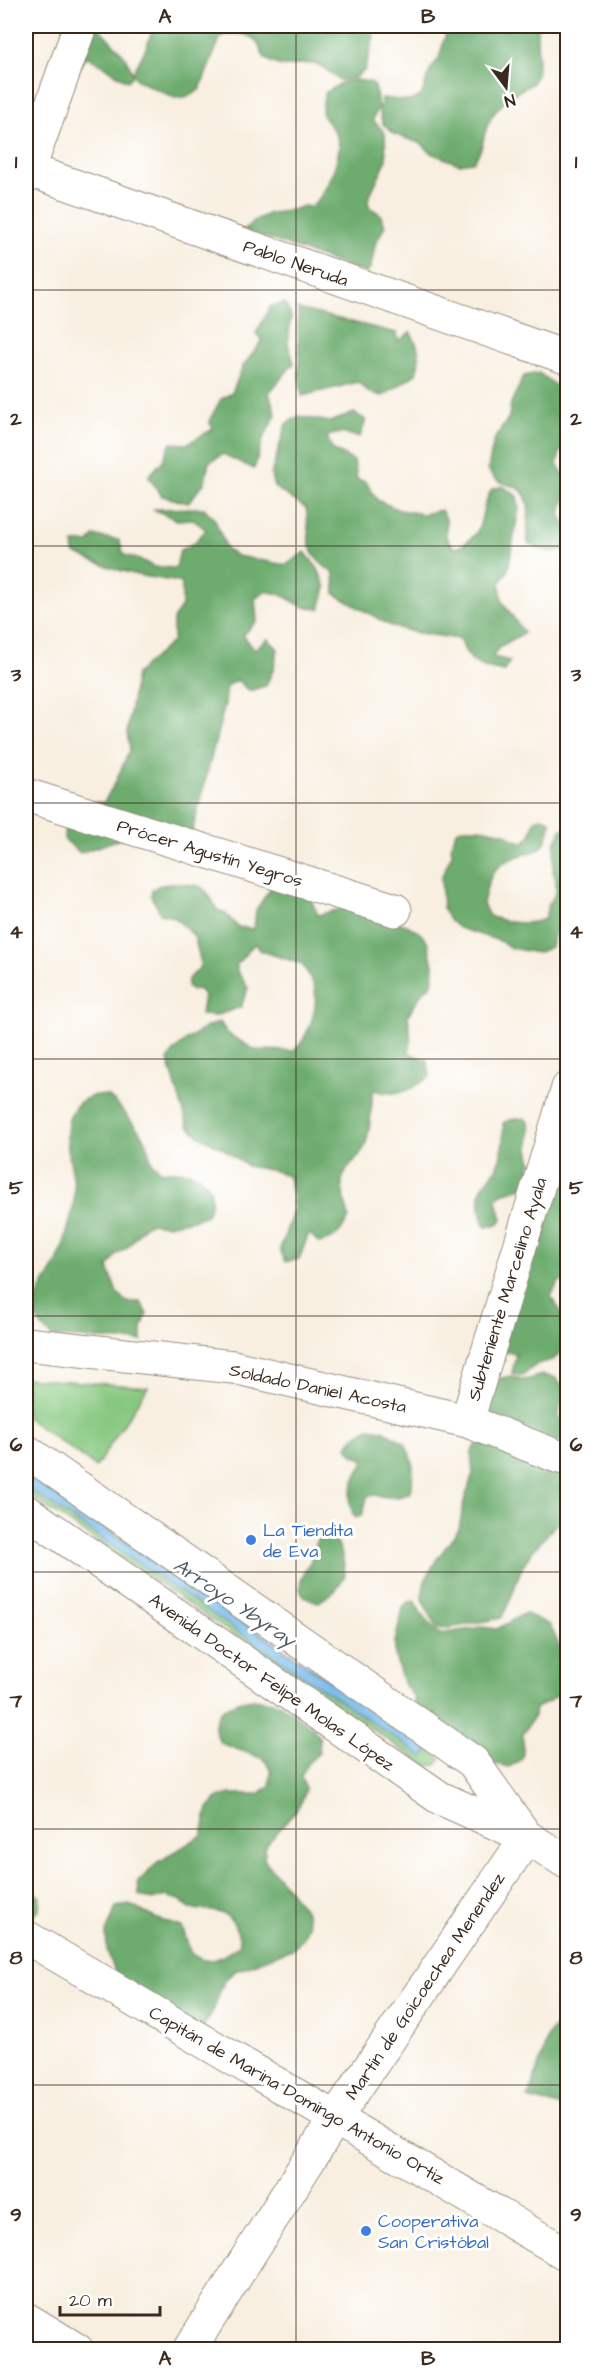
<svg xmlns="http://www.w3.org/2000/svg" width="593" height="2375" viewBox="0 0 593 2375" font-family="'Architects Daughter',sans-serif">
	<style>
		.green { fill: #87c880; stroke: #61794f; stroke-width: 1.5 }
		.forest { fill: #6dac6e; stroke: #546b46; stroke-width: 1.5 }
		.water { fill: #74baeb; stroke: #587284; stroke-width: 1.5 }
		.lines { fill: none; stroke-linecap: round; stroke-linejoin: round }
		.street-casing { stroke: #9a8c7f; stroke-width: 35 }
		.secondary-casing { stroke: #9a8c7f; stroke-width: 35 }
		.street { stroke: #fff; stroke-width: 33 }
		.secondary { stroke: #fff; stroke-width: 33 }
		.grid { fill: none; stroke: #3b2a1e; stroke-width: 1.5; stroke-opacity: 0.55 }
		.shop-dot { fill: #3f7fe0; stroke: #fff; stroke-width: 2 }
		.labels { text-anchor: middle; stroke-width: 6; stroke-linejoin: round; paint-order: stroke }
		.street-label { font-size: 18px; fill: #3b2a1e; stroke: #fff }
		.shop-label { font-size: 18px; fill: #366cbe; stroke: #fff; text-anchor: start }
		.water-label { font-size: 20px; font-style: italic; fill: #4f5c66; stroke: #fff }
		.neatline { fill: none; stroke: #3b2a1e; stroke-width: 2 }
		.grid-label { font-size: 20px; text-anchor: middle; font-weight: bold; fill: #3b2a1e }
	</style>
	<rect width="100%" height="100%" fill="#fff"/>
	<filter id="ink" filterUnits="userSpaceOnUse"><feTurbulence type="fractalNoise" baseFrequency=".0167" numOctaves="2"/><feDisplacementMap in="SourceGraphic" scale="12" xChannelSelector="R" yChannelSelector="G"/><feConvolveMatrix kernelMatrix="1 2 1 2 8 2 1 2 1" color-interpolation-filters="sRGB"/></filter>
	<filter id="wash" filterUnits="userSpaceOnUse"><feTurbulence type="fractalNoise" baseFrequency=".008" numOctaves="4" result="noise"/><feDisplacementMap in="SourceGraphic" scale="24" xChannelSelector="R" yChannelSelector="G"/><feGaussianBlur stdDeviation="1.35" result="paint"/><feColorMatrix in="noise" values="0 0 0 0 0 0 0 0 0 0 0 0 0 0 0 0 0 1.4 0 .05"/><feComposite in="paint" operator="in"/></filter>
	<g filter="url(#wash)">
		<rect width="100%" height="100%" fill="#f8efe0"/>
		<!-- green -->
		<path class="green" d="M26,1378L148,1387L96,1467L26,1417Z
			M26,1469L441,1759L436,1765L426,1766L26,1493Z"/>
		<!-- forest -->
		<path class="forest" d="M74,26H97L124,55L133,73L146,48L154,26H370L374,36L365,70L354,78L340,80C331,75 324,65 313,64C294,61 290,73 268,60C261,57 262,50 259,45C252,33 233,31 221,36L200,89C193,96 185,98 175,98L137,80L133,74L128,81C119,77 113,71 105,67C99,63 93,61 87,56L79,69Z
			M448,26H539L537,30L538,71L532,84C516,91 496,106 489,122C481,138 486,145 473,162L459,164L431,153L422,144L394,134L383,124L379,111L382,98L409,101L421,96L430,70L439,58Z
			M356,80L370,82L375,86L378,107L373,120L385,133L386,161L368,199L369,207L380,214L385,226L375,245L371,267L366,273L244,230L253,221L268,214L291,210L304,206L311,207C324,198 343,155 338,140C331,116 316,127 325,93L343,82Z
			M285,303L291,316L288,344L294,363L269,393L276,415L263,439L254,469L223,454L209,462L205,482L188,503L162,496L148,476L162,462L171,443L187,444L213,429L209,421L221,399L232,393L243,366L262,341L256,333L271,306Z
			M298,309L396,333L399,341L410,332C420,348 421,356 416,374L383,396L370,393L358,382L302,396L299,375Z
			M539,373L567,394V446L560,451L557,465C574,484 568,492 560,514L567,527V548C552,555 543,552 528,543C524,526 531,520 528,505C524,483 511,488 497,480C493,478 490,472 488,469L494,440L509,417L511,403L524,376Z
			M354,413L366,420L360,437L340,433L327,436L332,449L354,461L357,479L366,482L377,500L399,510L423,514L441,510L446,519V537L455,549C492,530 474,519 492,489L503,486L517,496L519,508L508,570L500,583L502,601L524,633L499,647L493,657L510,661L504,671C475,666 471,665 459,639L413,632L391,626L335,594L334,573C302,554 311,541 306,508L274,487L271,475L286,424L299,416L330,422Z
			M204,508L215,520L227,550L237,556L286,565L305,552L318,569L326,588L320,609L303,607L282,595L266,591L255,599L257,621L243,635L254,649L268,639L278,649L274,668L266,686L249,691L237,680L227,686L225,704L191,836L123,838L80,853L64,839L65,822L70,803L104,802L116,781L130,749L127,733L136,674L173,641V619L182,606V583C166,579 150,578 134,574C113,569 94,562 74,553L73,543H89L94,536L119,540L124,555L141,560L154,567L176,568L180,550L194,543L206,530L193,519L177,520L153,509Z
			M543,817L551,822C549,828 548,839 544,844C541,849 534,852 529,853C496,862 489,871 483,904L489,916C507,923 526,926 545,919L548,905L556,893V879L553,871L555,843L561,830L567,827V893L551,947L537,953L511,948L500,941L459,928L449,920L443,908L441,878L452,854L451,845L456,832L462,828H480L505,833L515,840L524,842L530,836L535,820Z
			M173,883C200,886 205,882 217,910L224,912L238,927L254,929L256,910L272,886L307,891L318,915L344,908L407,925L419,932L428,942L434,970L432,984L422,993L408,1015L411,1040L409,1053L427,1060L430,1076C410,1092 398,1097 373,1090C371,1107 371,1130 365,1146C360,1159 344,1167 342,1181C341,1193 347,1206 349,1218C340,1234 337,1239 319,1243L309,1233L299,1259L285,1262L280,1249L294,1208L289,1177L275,1171L247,1166L224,1149L199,1136L188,1126L168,1060C176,1045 204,1026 220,1022L227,1033L255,1050L294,1051C308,1038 318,1009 315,990C314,981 306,972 302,964L261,951L255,943L237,964V971L248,988L241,1007L215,1016L201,1015L204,995L199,989L192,991L187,986L188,979L198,970L201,963L194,936L174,917L161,914L151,896L152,890L158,886Z
			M95,1095L108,1096L118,1105L144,1137L152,1162L161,1172C193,1167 222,1178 207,1215L194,1220L167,1225L151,1223L145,1225L128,1247L116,1255L108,1267L117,1293L127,1302H141L147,1314L142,1328V1341L52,1337C44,1329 35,1321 36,1310C36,1289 50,1278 58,1260C64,1244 70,1224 73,1206C79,1179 63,1152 68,1124C71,1107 80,1100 95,1095Z
			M524,1118L529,1122L530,1129L529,1149L532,1163L522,1188L502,1194L496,1199L502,1219L498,1225L485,1227C480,1217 477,1196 483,1186C488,1179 494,1174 497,1166C503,1153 504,1137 503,1123L510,1120Z
			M567,1162V1277L559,1282L551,1296C554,1303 560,1308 563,1316C569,1330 566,1350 554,1359C548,1363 541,1361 536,1365C526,1371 526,1379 512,1373L516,1355L512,1352L500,1353L555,1173L563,1163Z
			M542,1375L556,1378L564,1389C563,1399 558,1409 559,1418L567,1424V1445L483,1411L487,1381L511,1376L525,1380Z
			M369,1428L383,1430L405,1443L413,1463L412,1487L409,1493C393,1502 383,1494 368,1495L362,1515L356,1518C343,1503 354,1476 364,1463L363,1459L353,1455L347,1447L353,1438Z
			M485,1440L513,1457L567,1465V1523L556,1524C544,1539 529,1552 521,1570C513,1589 513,1599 501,1618L444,1629L437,1627L423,1602L422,1595L425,1581L435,1562L459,1529L464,1501L473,1474L471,1454L474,1447Z
			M326,1534C341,1537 344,1562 345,1575L335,1591L319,1602C294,1596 297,1584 308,1566C316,1555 310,1539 326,1534Z
			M415,1601L421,1613L440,1634L482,1627L497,1629L525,1613L550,1625C566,1661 583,1690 535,1708L534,1716L523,1734V1754L521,1760L509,1767L483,1762L418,1713L412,1694L403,1683L395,1656V1642L403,1607L408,1602Z
			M253,1699L279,1703L313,1728L320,1739L319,1753L308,1763L301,1776L306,1789L302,1801L294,1813L266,1845L264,1859L307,1913L308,1927L302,1940L292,1949L235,1971L224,1981L214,2009L199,2034L117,1978L107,1950L106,1933L116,1907L130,1905L155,1918L182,1927C185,1934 188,1948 193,1954C208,1969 228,1954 240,1944C236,1910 219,1911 190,1909L180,1900L166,1896L153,1900L139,1895L138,1882L157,1863L202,1835L208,1808L217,1798L230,1794H258L270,1786L271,1771L264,1759L220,1743C219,1739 215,1734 215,1729C213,1708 236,1701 253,1699Z
			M26,1884L40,1897L39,1911L26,1920Z
			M567,2015V2108L528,2098L549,2034Z"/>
		<!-- water -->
		<path class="water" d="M26,1475L429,1748L423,1757L26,1487Z"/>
	</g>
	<g filter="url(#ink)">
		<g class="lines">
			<defs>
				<path id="street" d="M26,169L568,358
					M26,177L80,26
					M26,795L395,910
					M26,1344L233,1367L467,1421L559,1457L568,1459
					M467,1421L568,1088
					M26,1937L568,2255
					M26,2319L77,2350
					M189,2350L336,2117L527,1837"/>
				<path id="secondary" d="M26,1451L473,1762L525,1835
					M26,1511L440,1798L527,1837L568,1863"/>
			</defs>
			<!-- street casing -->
			<use href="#street" class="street-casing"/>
			<!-- secondary casing -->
			<use href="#secondary" class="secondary-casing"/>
			<!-- street -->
			<use href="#street" class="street"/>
			<!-- secondary -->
			<use href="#secondary" class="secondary"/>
		</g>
	</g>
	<!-- grid -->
	<path class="grid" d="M296,26V2350M26,290H568M26,546H568M26,803H568M26,1059H568M26,1316H568M26,1572H568M26,1829H568M26,2085H568"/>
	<!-- markers -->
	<g class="shop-dot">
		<circle cx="251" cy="1540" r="6"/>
		<circle cx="366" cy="2231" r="6"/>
	</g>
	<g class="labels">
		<!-- street labels -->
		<g class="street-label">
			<text transform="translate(296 263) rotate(19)" y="6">Pablo Neruda</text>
			<text transform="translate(210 853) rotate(17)" y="6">Prócer Agustín Yegros</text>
			<text transform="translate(507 1289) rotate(-73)" y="6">Subteniente Marcelino Ayala</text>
			<text transform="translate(318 1388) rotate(12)" y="6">Soldado Daniel Acosta</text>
			<text transform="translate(272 1682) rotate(35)" y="6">Avenida Doctor Felipe Molas López</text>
			<text transform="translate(425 1986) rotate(-56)" y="6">Martin de Goicoechea Menendez</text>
			<text transform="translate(297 2095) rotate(30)" y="6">Capitán de Marina Domingo Antonio Ortiz</text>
		</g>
		<!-- shop labels -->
		<g class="shop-label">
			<text x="263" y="1536">La Tiendita<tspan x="263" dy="21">de Eva</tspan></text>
			<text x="378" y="2227">Cooperativa<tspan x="378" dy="21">San Cristóbal</tspan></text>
		</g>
		<!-- water labels -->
		<g class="water-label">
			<text transform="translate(235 1602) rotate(34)" y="7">Arroyo Ybyray</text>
		</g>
	</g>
	<!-- margin -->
	<rect width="593" height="2375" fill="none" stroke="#fff" stroke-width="66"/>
	<!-- north arrow -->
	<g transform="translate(506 87) rotate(164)" stroke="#ffffff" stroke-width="4.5" paint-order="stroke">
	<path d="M0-4.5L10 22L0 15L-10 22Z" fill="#3b2a1e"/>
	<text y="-9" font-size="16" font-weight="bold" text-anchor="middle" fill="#3b2a1e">N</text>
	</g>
	<!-- scale -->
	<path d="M60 2306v9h100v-9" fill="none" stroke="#3b2a1e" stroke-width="3"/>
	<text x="69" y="2306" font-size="18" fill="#3b2a1e" stroke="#ffffff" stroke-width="4.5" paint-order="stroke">20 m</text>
	<rect x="33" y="33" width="527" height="2309" class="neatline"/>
	<g class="grid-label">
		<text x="165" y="23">A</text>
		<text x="428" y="23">B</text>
		<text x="16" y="168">1</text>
		<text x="576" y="168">1</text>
		<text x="16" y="425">2</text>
		<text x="576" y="425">2</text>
		<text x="16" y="681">3</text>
		<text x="576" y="681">3</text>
		<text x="16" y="938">4</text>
		<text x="576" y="938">4</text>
		<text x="16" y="1194">5</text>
		<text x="576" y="1194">5</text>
		<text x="16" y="1451">6</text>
		<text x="576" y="1451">6</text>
		<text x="16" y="1707">7</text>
		<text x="576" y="1707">7</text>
		<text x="16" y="1964">8</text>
		<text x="576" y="1964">8</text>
		<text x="16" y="2221">9</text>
		<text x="576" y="2221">9</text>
		<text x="165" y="2365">A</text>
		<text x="428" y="2365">B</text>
	</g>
</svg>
